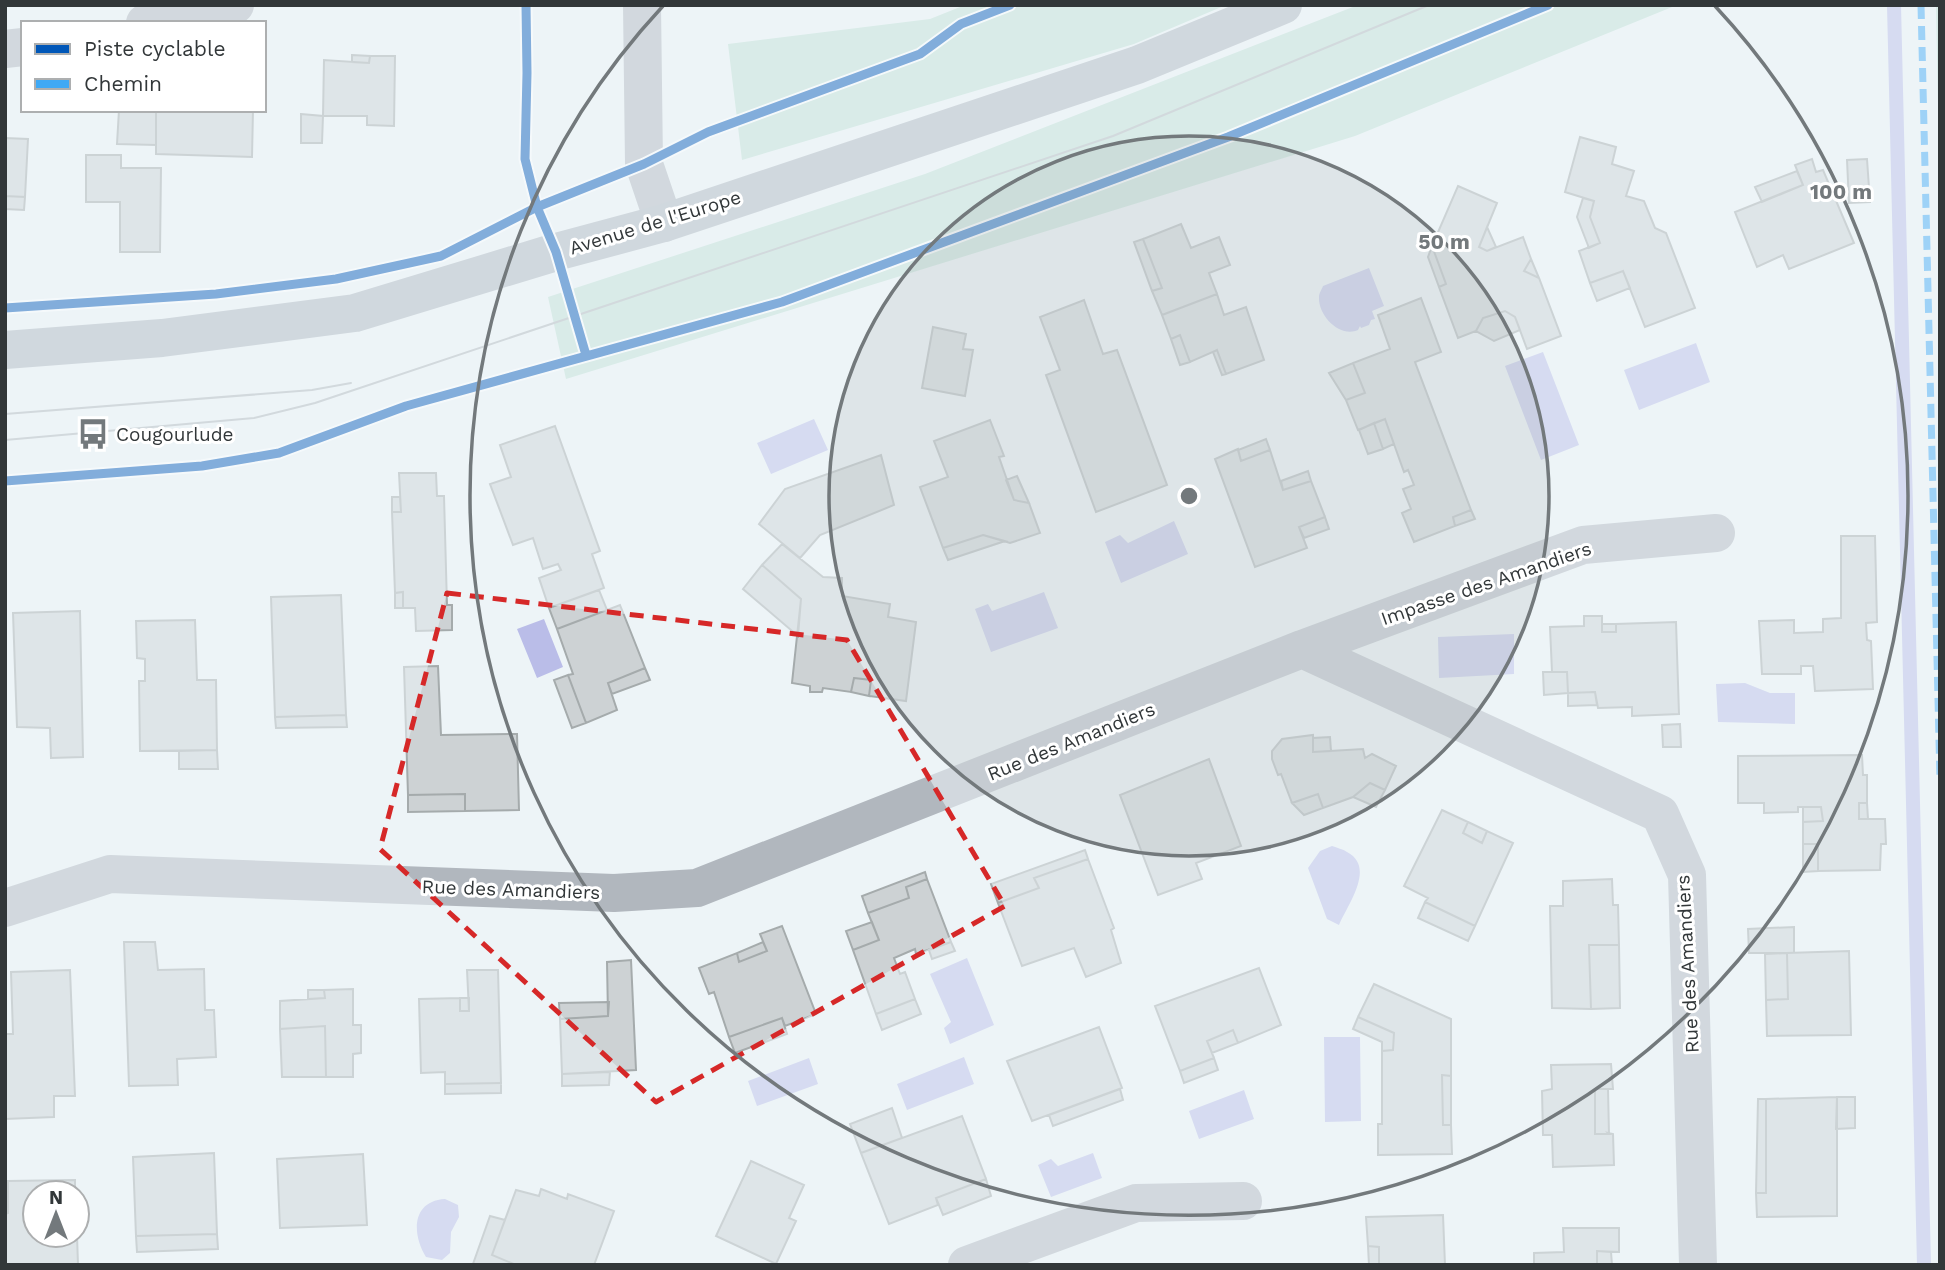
<svg xmlns="http://www.w3.org/2000/svg" width="1945" height="1270" viewBox="0 0 1945 1270" font-family="'Work Sans',sans-serif">
	<style>
		.green { fill: #c0e1d4 }
		.water { fill: #babde8 }
		.lines { fill: none; stroke-linecap: round; stroke-linejoin: round }
		.stream { stroke: #babde8; stroke-width: 14 }
		.building { fill: #cdd2d4; stroke: #a5abac; stroke-width: 2 }
		.minor { stroke: #b1b7be; stroke-width: 38 }
		.secondary { stroke: #aeb6be; stroke-width: 38 }
		.tram { stroke: #b2b8bc; stroke-width: 2 }
		.quiet { stroke: #3fa9f5; stroke-width: 7; stroke-dasharray: 14 7; stroke-linecap: butt }
		.cycleway-casing { stroke: #fff; stroke-width: 13 }
		.cycleway { stroke: #0057b8; stroke-width: 9 }
		.marked { fill: none; stroke: #d62828; stroke-width: 5; stroke-dasharray: 14 9; stroke-linejoin: round }
		.ring { fill: none; stroke: #73797c; stroke-width: 3.5 }
		.labels { text-anchor: middle; stroke-width: 6; stroke-linejoin: round; paint-order: stroke }
		.street-label { font-size: 19px; fill: #323739; stroke: #fff }
		.poi-label { font-size: 19px; fill: #323739; stroke: #fff; text-anchor: start }
		.centre { fill: #73797c; stroke: #fff; stroke-width: 3.5 }
		.ring-label { font-size: 21px; text-anchor: middle; font-weight: bold; fill: #73797c; stroke: #fff; stroke-width: 6; stroke-linejoin: round; paint-order: stroke }
	</style>
	<rect width="100%" height="100%" fill="#edf4f7"/>
	<!-- green -->
	<path class="green" d="M965,5H1226L1134,44L742,160L728,44L930,19Z
		M1358,5H1677L1355,136L566,379L548,297L925,174Z
		M1936,5H1940V206Z"/>
	<!-- water -->
	<path class="water" d="M1369,268L1384,306L1372,311L1375,319L1371,320L1369,325L1361,328L1360,326L1358,330C1340,338 1318,316 1319,297C1319,293 1322,289 1323,286Z
		M1696,343L1710,382L1639,410L1624,370Z
		M1543,352L1579,445L1541,460L1505,366Z
		M814,419L828,450L771,474L757,443Z
		M1174,521L1188,554L1121,583L1105,542L1120,535L1128,543Z
		M1044,592L1058,628L991,652L975,609L988,604L992,611Z
		M544,619L563,667L537,678L517,629Z
		M1514,634V674L1439,678L1438,637Z
		M1745,683L1770,693H1795V724L1718,722L1716,684Z
		M1332,846C1337,848 1343,849 1347,852C1376,867 1348,904 1339,925L1327,919L1308,868L1320,851Z
		M967,958L994,1025L950,1044L944,1028L951,1022L930,974Z
		M1324,1037H1360L1361,1121L1325,1122Z
		M964,1057L974,1084L907,1110L897,1084Z
		M809,1058L818,1084L757,1106L748,1081Z
		M1244,1090L1254,1119L1199,1139L1189,1111Z
		M1093,1153L1102,1178L1051,1197L1038,1165L1051,1159L1058,1166Z
		M445,1199L458,1205L459,1217L451,1232L450,1253L442,1260L426,1257C412,1235 411,1201 445,1199Z"/>
	<g class="lines">
		<!-- stream -->
		<path class="stream" d="M1894,5L1924,1265"/>
	</g>
	<!-- building -->
	<path class="building" d="M352,55L370,56L369,63L352,62Z
		M370,56H395L394,126L367,125V116H323L324,60L369,63Z
		M119,110H156V145L117,144Z
		M156,110H253L252,157L156,154Z
		M301,114L323,116L322,143H301Z
		M1580,137L1616,147L1612,164L1634,171L1626,196L1644,201L1655,228L1666,233L1695,308L1645,327L1623,271L1590,283L1579,251L1600,243L1590,217L1594,201L1565,192Z
		M5,138L28,139L25,197L5,196Z
		M86,155H121V168H161L160,252H120V202H86Z
		M1812,159L1816,172L1823,170L1854,243L1789,269L1783,255L1757,267L1735,212L1803,185L1795,165Z
		M1867,159L1870,202L1849,203L1847,160Z
		M1797,171L1803,185L1762,202L1755,187Z
		M1458,186L1497,203L1479,247L1487,251L1523,237L1531,259L1524,271L1539,278L1561,336L1527,349L1515,317L1505,311L1483,318L1476,331L1458,338L1439,287L1446,284L1432,246Z
		M5,196L25,197L24,210L5,209Z
		M1583,198L1594,201L1590,217L1600,243L1589,248L1577,217Z
		M1181,224L1191,248L1219,237L1230,265L1209,273L1217,294L1162,315L1152,291L1162,288L1143,239Z
		M1487,227L1496,247L1487,251L1479,247Z
		M1143,239L1162,288L1152,291L1134,242Z
		M1432,246L1446,284L1439,287L1428,257Z
		M1531,259L1539,278L1524,271Z
		M1623,271L1630,288L1597,301L1590,283Z
		M1217,294L1224,315L1246,307L1264,360L1226,374L1217,350L1190,362L1180,335L1171,339L1162,315Z
		M1421,298L1441,352L1415,362L1471,510L1453,517L1455,526L1414,542L1402,513L1411,509L1403,489L1414,485L1408,470L1404,472L1385,419L1358,430L1346,400L1365,393L1353,363L1390,349L1378,315Z
		M1084,300L1103,354L1117,350L1167,485L1096,512L1046,375L1060,370L1040,317Z
		M1505,311L1515,317L1520,330L1494,341L1476,331L1483,318Z
		M933,327L966,334L963,349L973,350L965,396L922,388Z
		M1180,335L1190,362L1180,365L1171,339Z
		M1217,350L1226,374L1222,375L1213,352Z
		M1353,363L1365,393L1346,400L1329,373Z
		M1385,419L1394,444L1383,449L1374,423Z
		M990,420L1004,456L999,457L1014,500L1029,503L1040,533L1010,543L983,535L943,548L920,487L948,477L934,441Z
		M1374,423L1383,449L1368,454L1359,430Z
		M555,426L600,551L592,554L604,588L549,608L539,578L561,570L558,564L543,569L533,538L513,545L490,484L511,477L500,445Z
		M1266,439L1270,450L1241,461L1238,450Z
		M1238,449L1241,461L1270,450L1283,490L1311,481L1325,517L1299,527L1307,548L1255,567L1215,459Z
		M881,455L894,505L820,535L800,558L759,524L785,489Z
		M1308,471L1311,481L1283,490L1281,481Z
		M399,473H436L437,496H444L447,605H452V630L416,631L415,608H403V592L395,593L392,512H401Z
		M1017,476L1029,503L1014,500L1006,480Z
		M392,497H400L401,512H392Z
		M1471,510L1475,519L1455,526L1453,517Z
		M1325,517L1329,529L1304,538L1299,527Z
		M983,535L1005,541L948,560L943,548Z
		M1841,536H1875L1877,622L1866,623L1867,640L1871,641L1873,689L1815,691L1813,666H1801V674H1762L1759,621L1794,620V633L1823,632V619L1841,618Z
		M782,544L823,577L842,578V596L890,604L888,617L916,622L906,701L869,696L871,680L854,678L851,692L823,688L822,692H810V686L792,683L801,599L762,565Z
		M762,565L801,599L798,636L743,589Z
		M599,590L607,610L557,629L549,608Z
		M403,592V608H395V593Z
		M341,595L346,715L275,717L271,597Z
		M620,605L645,668L608,683L617,710L586,723L568,675L573,674L557,629Z
		M80,611L83,757L51,758L50,728L17,727L13,613Z
		M1584,616H1602V632H1616V624L1676,622L1679,714L1632,716V707L1598,708L1595,692L1568,693L1567,672H1552L1550,627L1584,626Z
		M195,620L197,680H216L217,750L140,751L139,681H145V659L137,658L136,621Z
		M1602,624H1616V632H1602Z
		M438,666L441,735L517,734L519,810L465,811V794L408,795L404,667Z
		M645,668L650,680L612,694L608,683Z
		M1543,672H1567L1568,693L1544,695Z
		M568,675L586,723L572,728L554,680Z
		M854,678L871,680L869,696L851,692Z
		M1595,692L1597,705L1568,706V693Z
		M346,715L347,727L276,728L275,717Z
		M1680,724L1681,747H1663L1662,725Z
		M1313,735V752L1363,749L1365,758L1372,754L1396,766L1385,790L1370,783L1353,797L1323,808L1318,794L1292,803L1281,774L1278,775L1272,759V751L1282,739Z
		M1330,737L1331,751L1313,752V738Z
		M217,750L218,769H179V751Z
		M1862,755L1863,775H1867V803H1859V819H1885L1886,844H1881L1880,870L1818,871V844H1803V822L1823,821L1821,807H1798V812L1764,813V803H1738V756Z
		M1209,759L1241,846L1196,863L1202,879L1158,895L1120,795Z
		M1370,783L1385,790L1376,807L1353,797Z
		M465,794V811L408,812V795Z
		M1318,794L1323,808L1304,815L1292,803Z
		M1859,803H1867L1868,819H1859Z
		M1803,807H1821L1823,821L1803,822Z
		M1442,810L1468,822L1463,833L1482,843L1487,831L1513,843L1475,926L1425,902L1428,898L1404,886Z
		M1468,822L1487,831L1482,843L1463,833Z
		M1803,844H1818V871L1803,872Z
		M1085,850L1088,859L1034,878L1039,888L998,903L991,884Z
		M1088,859L1114,928L1111,930L1121,963L1086,977L1074,948L1022,966L998,903L1039,888L1034,878Z
		M925,872L927,879L906,887L909,898L868,913L862,896Z
		M927,879L951,942L916,954L915,949L894,958L900,974L905,972L915,999L876,1014L853,950L879,940L868,913L909,898L906,887Z
		M1612,879L1613,905H1618L1619,945H1589L1591,1009L1552,1008L1550,906H1563V881Z
		M1425,902L1475,926L1468,941L1418,918Z
		M872,922L879,940L853,950L846,931Z
		M782,926L816,1014L785,1026L782,1018L729,1037L714,992L709,994L699,968L737,953L739,962L767,951L760,934Z
		M1794,927V953H1749L1748,929Z
		M124,942H155L158,970L204,969L205,1010H214L216,1057L177,1059L178,1085L129,1086Z
		M763,942L767,951L739,962L737,953Z
		M951,942L955,951L932,959L929,950Z
		M1589,945H1619L1620,1008L1591,1009Z
		M1849,951L1851,1035L1767,1036L1766,1000L1788,999L1787,953Z
		M1787,953L1788,999L1766,1000L1765,954Z
		M631,960L636,1070L562,1074L560,1019L608,1016L607,962Z
		M1259,968L1281,1025L1238,1043L1233,1030L1207,1041L1214,1058L1180,1071L1155,1006Z
		M70,970L75,1096H54V1117L5,1119V1034H13L11,972Z
		M467,970H498L501,1083L445,1084V1072L421,1073L419,999L460,998V1011H469Z
		M1374,984L1451,1019V1076L1442,1075L1443,1125H1451L1452,1154L1378,1155V1124H1382V1051L1393,1050L1394,1033L1358,1017Z
		M353,989V1025H361V1053L353,1054V1077H326L325,1026L280,1029V1001L325,998L324,990Z
		M308,990H324L325,998L308,999Z
		M460,998H469V1011H460Z
		M915,999L921,1014L882,1030L876,1014Z
		M609,1002L608,1016L560,1019L559,1003Z
		M1358,1017L1394,1033L1393,1050L1382,1051V1042L1353,1029Z
		M782,1018L787,1034L735,1053L729,1037Z
		M325,1026L326,1077H282L280,1029Z
		M1099,1027L1122,1088L1032,1121L1007,1061Z
		M1233,1030L1238,1043L1212,1053L1207,1041Z
		M1214,1058L1218,1070L1184,1083L1180,1071Z
		M1611,1064L1613,1089H1595V1134H1609L1608,1133L1613,1134L1614,1165L1553,1167L1552,1135H1543L1542,1091L1552,1089L1551,1065Z
		M610,1072L609,1085L562,1086V1074Z
		M1442,1075L1451,1076V1125H1443Z
		M501,1083V1093L445,1094V1084Z
		M1120,1089L1123,1100L1053,1126L1049,1115Z
		M1595,1089H1608L1609,1134H1595Z
		M1837,1097H1855V1128L1836,1129Z
		M1837,1097V1216L1757,1217L1756,1193H1766V1099Z
		M1758,1099H1766V1193H1756Z
		M892,1108L902,1138L861,1153L850,1124Z
		M962,1116L986,1179L936,1198L938,1205L889,1224L861,1153Z
		M214,1153L217,1234L136,1236L133,1157Z
		M363,1154L367,1225L280,1228L277,1159Z
		M751,1161L804,1185L789,1218L796,1221L776,1264L716,1236Z
		M986,1179L991,1196L943,1215L936,1198Z
		M75,1180V1193H35V1235H77L78,1265H5V1214L8,1213V1181Z
		M541,1189L567,1199L568,1194L614,1211L594,1265H516L492,1255L516,1190L539,1196Z
		M1443,1215L1445,1265H1379V1247L1368,1246L1366,1217Z
		M490,1216L505,1220L492,1255L516,1265L473,1264Z
		M1563,1228H1619V1252L1597,1251V1265H1534V1253L1564,1252Z
		M217,1234L218,1249L137,1252L136,1236Z
		M1368,1246L1379,1247V1265H1369Z
		M1597,1251L1611,1252L1612,1265H1597Z"/>
	<g class="lines">
		<!-- minor -->
		<path class="minor" d="M642,5L644,164L664,223
			M145,23L235,5
			M5,49L23,47
			M1302,649L1583,545L1716,533
			M5,908L110,874L614,893L697,888L1302,649L1660,814L1687,875L1698,1265
			M967,1265L1136,1203L1243,1201"/>
		<!-- secondary -->
		<path class="secondary" d="M5,350L162,338L355,313L556,252L664,223L1137,65L1283,5"/>
		<!-- tram -->
		<path class="tram" d="M5,414L312,390L351,383
			M5,440L254,418L315,403L1113,136L1429,5"/>
		<!-- quiet -->
		<path class="quiet" d="M1921,5L1940,780"/>
		<defs>
			<path id="cycleway" d="M526,5L527,73L525,159L537,207L556,252L586,355
				M5,308L216,294L336,279L441,256L537,207L644,164L708,132L920,54L961,24L1010,5
				M5,481L202,466L279,453L406,406L782,302L1228,137L1548,5"/>
		</defs>
		<!-- cycleway casing -->
		<use href="#cycleway" class="cycleway-casing"/>
		<!-- cycleway -->
		<use href="#cycleway" class="cycleway"/>
	</g>
	<!-- marked area -->
	<path d="M0 0H1945V1270H0ZM447,593L847,640L1005,906L656,1102L380,849Z" fill="#edf4f7" fill-opacity=".55" fill-rule="evenodd"/>
	<path class="marked" d="M447,593L847,640L1005,906L656,1102L380,849Z"/>
	<!-- distance rings -->
	<circle cx="1189" cy="496" r="360" fill="#73797c" fill-opacity=".12"/>
	<g class="ring">
		<circle cx="1189" cy="496" r="360"/>
		<path d="M1715 6A719 719 0 1 1 663 6"/>
	</g>
	<!-- icons -->
	<defs>
		<symbol id="bus-bare" viewBox="-9 -9 18 18"><path d="M-5-6H5V4H4V6H2V4H-2V6H-4V4H-5ZM-3.5-4V0h7V-4ZM-3.5 1.2v1.5H-2V1.2ZM2 1.2v1.5H3.5V1.2Z" fill="#73797c" stroke="#fff" stroke-width="2.5" paint-order="stroke"/></symbol>
	</defs>
	<g fill-rule="evenodd">
		<use href="#bus-bare" x="71" y="412" width="44" height="44"/>
	</g>
	<g class="labels">
		<!-- street labels -->
		<g class="street-label">
			<text transform="translate(655 222) rotate(-17)" y="7">Avenue de l'Europe</text>
			<text transform="translate(1486 583) rotate(-19)" y="7">Impasse des Amandiers</text>
			<text transform="translate(1071 741) rotate(-22)" y="7">Rue des Amandiers</text>
			<text transform="translate(511 889) rotate(2)" y="7">Rue des Amandiers</text>
			<text transform="translate(1687 964) rotate(-93)" y="7">Rue des Amandiers</text>
		</g>
		<!-- poi labels -->
		<g class="poi-label">
			<text x="116" y="441">Cougourlude</text>
		</g>
	</g>
	<circle cx="1189" cy="496" r="10" class="centre"/>
	<g class="ring-label">
		<text x="1841" y="199">100 m</text>
		<text x="1444" y="249">50 m</text>
	</g>
	<!-- border -->
	<rect width="1945" height="1270" fill="none" stroke="#323739" stroke-width="14"/>
	<!-- legend -->
	<rect x="21" y="21" width="245" height="91" fill="#ffffff" stroke="#adafb0" stroke-width="2"/>
	<rect x="35" y="44" width="35" height="10" fill="#0057b8" stroke="#adafb0" stroke-width="2"/>
	<text x="84" y="56" font-size="21" fill="#323739">Piste cyclable</text>
	<rect x="35" y="79" width="35" height="10" fill="#3fa9f5" stroke="#adafb0" stroke-width="2"/>
	<text x="84" y="91" font-size="21" fill="#323739">Chemin</text>
	<!-- north arrow -->
	<g transform="translate(56 1214)"><circle r="33" fill="#ffffff" stroke="#adafb0" stroke-width="2"/>
	<path d="M0-5L12 26L0 18L-12 26Z" fill="#73797c"/>
	<text y="-10" font-size="19" font-weight="bold" text-anchor="middle" fill="#323739">N</text>
	</g>
</svg>
